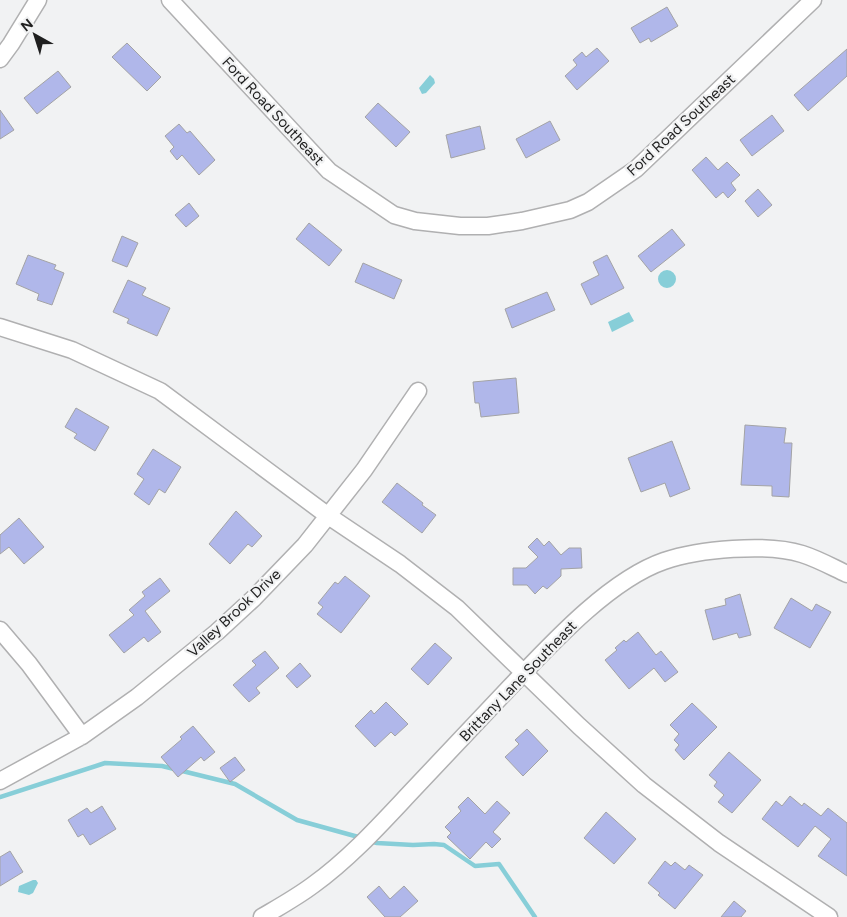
<svg xmlns="http://www.w3.org/2000/svg" width="847" height="917" viewBox="0 0 847 917" font-family="Figtree,sans-serif">
	<style>
		.water { fill: #87ced8 }
		.lines { fill: none; stroke-linecap: round; stroke-linejoin: round }
		.stream { stroke: #87ced8; stroke-width: 4.5 }
		.building { fill: #b0b7ea; stroke: #a3a3a5 }
		.street-casing { stroke: #b0b0b1; stroke-width: 19 }
		.street { stroke: #fff; stroke-width: 16 }
		.labels { text-anchor: middle; stroke-width: 4.5; stroke-linejoin: round; paint-order: stroke }
		.street-label { font-size: 15px; fill: #1f1f1f; stroke: #f1f2f3 }
	</style>
	<rect width="100%" height="100%" fill="#f1f2f3"/>
	<!-- water -->
	<path class="water" d="M430,75L434,79L435,83L426,93L422,94L419,88Z
		M658 279a9 9 0 1 1 18 0a9 9 0 1 1-18 0Z
		M629,312L634,321L612,332L608,322Z
		M33,880H36L38,883L33,893L29,895L18,892L19,886Z"/>
	<g class="lines">
		<!-- stream -->
		<path class="stream" d="M0,797L105,763L162,766L235,784L297,820L362,838
			M369,841L377,843L413,845L434,844L444,845L475,866L499,864L535,917"/>
	</g>
	<!-- building -->
	<path class="building" d="M667,7L678,26L651,42L649,38L640,43L631,28Z
		M127,43L161,77L147,91L112,57Z
		M597,48L609,61L577,90L565,76L577,65L573,60L582,52L586,57Z
		M847,49V76L808,111L794,95Z
		M58,71L71,87L37,114L24,98Z
		M378,103L410,132L396,147L365,117Z
		M0,110L14,130L0,139Z
		M772,115L784,131L752,156L740,140Z
		M550,121L560,140L526,158L516,139Z
		M179,124L187,133L190,131L215,160L199,175L182,155L177,160L170,151L174,147L165,136Z
		M480,126L485,149L451,158L446,135Z
		M706,157L718,170L727,162L740,175L731,183L736,190L728,198L723,192L716,198L692,170Z
		M758,189L772,205L758,217L745,201Z
		M189,203L199,216L186,227L175,215Z
		M309,223L342,250L329,266L296,239Z
		M672,229L685,245L651,272L638,256Z
		M122,236L138,243L127,267L112,261Z
		M28,255L56,265L54,269L64,273L52,305L37,300L39,294L16,284Z
		M607,255L624,288L591,305L581,284L599,275L593,262Z
		M363,263L402,280L394,299L355,282Z
		M128,280L146,288L142,295L170,308L157,336L127,323L129,319L113,312Z
		M547,292L555,310L512,328L505,309Z
		M516,378L519,413L481,417L479,403H475L473,382Z
		M76,408L109,427L95,451L74,438L77,434L65,427Z
		M745,425L786,428L784,443H792L789,497L772,496V486L741,485Z
		M672,441L690,489L670,497L665,483L641,492L628,458Z
		M153,449L181,467L165,493L159,489L149,505L134,494L144,479L137,474Z
		M397,483L423,503L422,505L436,515L422,533L382,502Z
		M236,511L262,536L252,547L248,544L230,564L209,544Z
		M19,518L44,547L24,564L9,547L0,554V535Z
		M537,538L544,546L549,541L561,555L569,548H581L582,568L561,569V576L547,589L543,586L535,594L527,585H513V568H526L538,557L528,547Z
		M345,576L370,596L341,633L317,614L323,607L318,603L335,582L338,584Z
		M160,578L170,591L145,611L161,632L148,642L144,637L124,653L109,635L134,615L129,610L145,596L142,592Z
		M740,594L751,635L739,638L737,633L713,640L705,610L726,605L725,599Z
		M791,598L812,611L816,604L831,612L810,648L774,628Z
		M638,632L656,655L661,651L678,672L665,682L654,668L629,689L605,660L617,650L615,648L624,640L626,642Z
		M435,643L452,658L428,685L411,669Z
		M265,651L279,668L256,688L260,693L249,702L233,685L256,665L252,661Z
		M300,663L311,676L297,688L286,676Z
		M386,702L408,724L395,736L391,732L375,747L355,726L371,710L374,714Z
		M692,703L717,727L684,760L675,750L679,745L674,740L679,734L670,725Z
		M193,726L215,752L204,761L201,757L178,777L161,757L182,739L180,737Z
		M527,729L548,751L523,776L505,757L519,744L515,740Z
		M729,752L761,780L732,813L718,802L724,795L714,786L717,782L709,775Z
		M235,757L245,770L230,782L220,768Z
		M790,796L802,806L804,803L821,816L828,808L847,823V876L818,856L831,839L815,826L798,847L762,819L776,801L782,806Z
		M468,797L485,814L497,801L510,813L493,832L501,839L492,848L486,842L470,859L447,837L451,833L445,827L461,811L458,807Z
		M102,806L116,829L90,845L83,834L78,837L68,820L87,808L91,813Z
		M606,812L636,839L614,864L584,838Z
		M10,851L23,872L0,886V857Z
		M665,861L671,866L675,862L685,870L689,865L703,875L675,909L658,895L660,893L648,883Z
		M379,886L390,899L404,886L418,901L400,917H385L367,897Z
		M734,901L746,911L741,917H721Z"/>
	<g class="lines">
		<defs>
			<path id="street" d="M170,0L329,171L394,215L415,221L460,226H488L522,221L570,210L588,202L636,169L813,0
				M0,59L11,44L38,0
				M0,327L72,350L160,391L327,515L400,564L457,608L579,726L644,785L719,843L829,917
				M0,630L29,664L82,736
				M0,781L82,736L137,697L217,632L254,598L305,545L364,470L418,391
				M262,917C279,907 297,897 313,885C349,859 379,826 409,794C443,758 476,723 510,687C550,645 609,580 664,561C699,549 767,543 802,554C818,559 832,567 847,574"/>
		</defs>
		<!-- street casing -->
		<use href="#street" class="street-casing"/>
		<!-- street -->
		<use href="#street" class="street"/>
	</g>
	<g class="labels">
		<!-- street labels -->
		<g class="street-label">
			<text transform="translate(273 111) rotate(47)" y="5">Ford Road Southeast</text>
			<text transform="translate(681 125) rotate(-43)" y="5">Ford Road Southeast</text>
			<text transform="translate(234 613) rotate(-43)" y="5">Valley Brook Drive</text>
			<text transform="translate(518 681) rotate(-46)" y="5">Brittany Lane Southeast</text>
		</g>
	</g>
	<!-- north arrow -->
	<g transform="translate(35 35) rotate(321)" stroke="#f1f2f3" stroke-width="4" paint-order="stroke">
	<path d="M0-4L9 19L0 12L-9 19Z" fill="#1f1f1f"/>
	<text y="-8" font-size="14" font-weight="bold" text-anchor="middle" fill="#1f1f1f">N</text>
	</g>
</svg>
